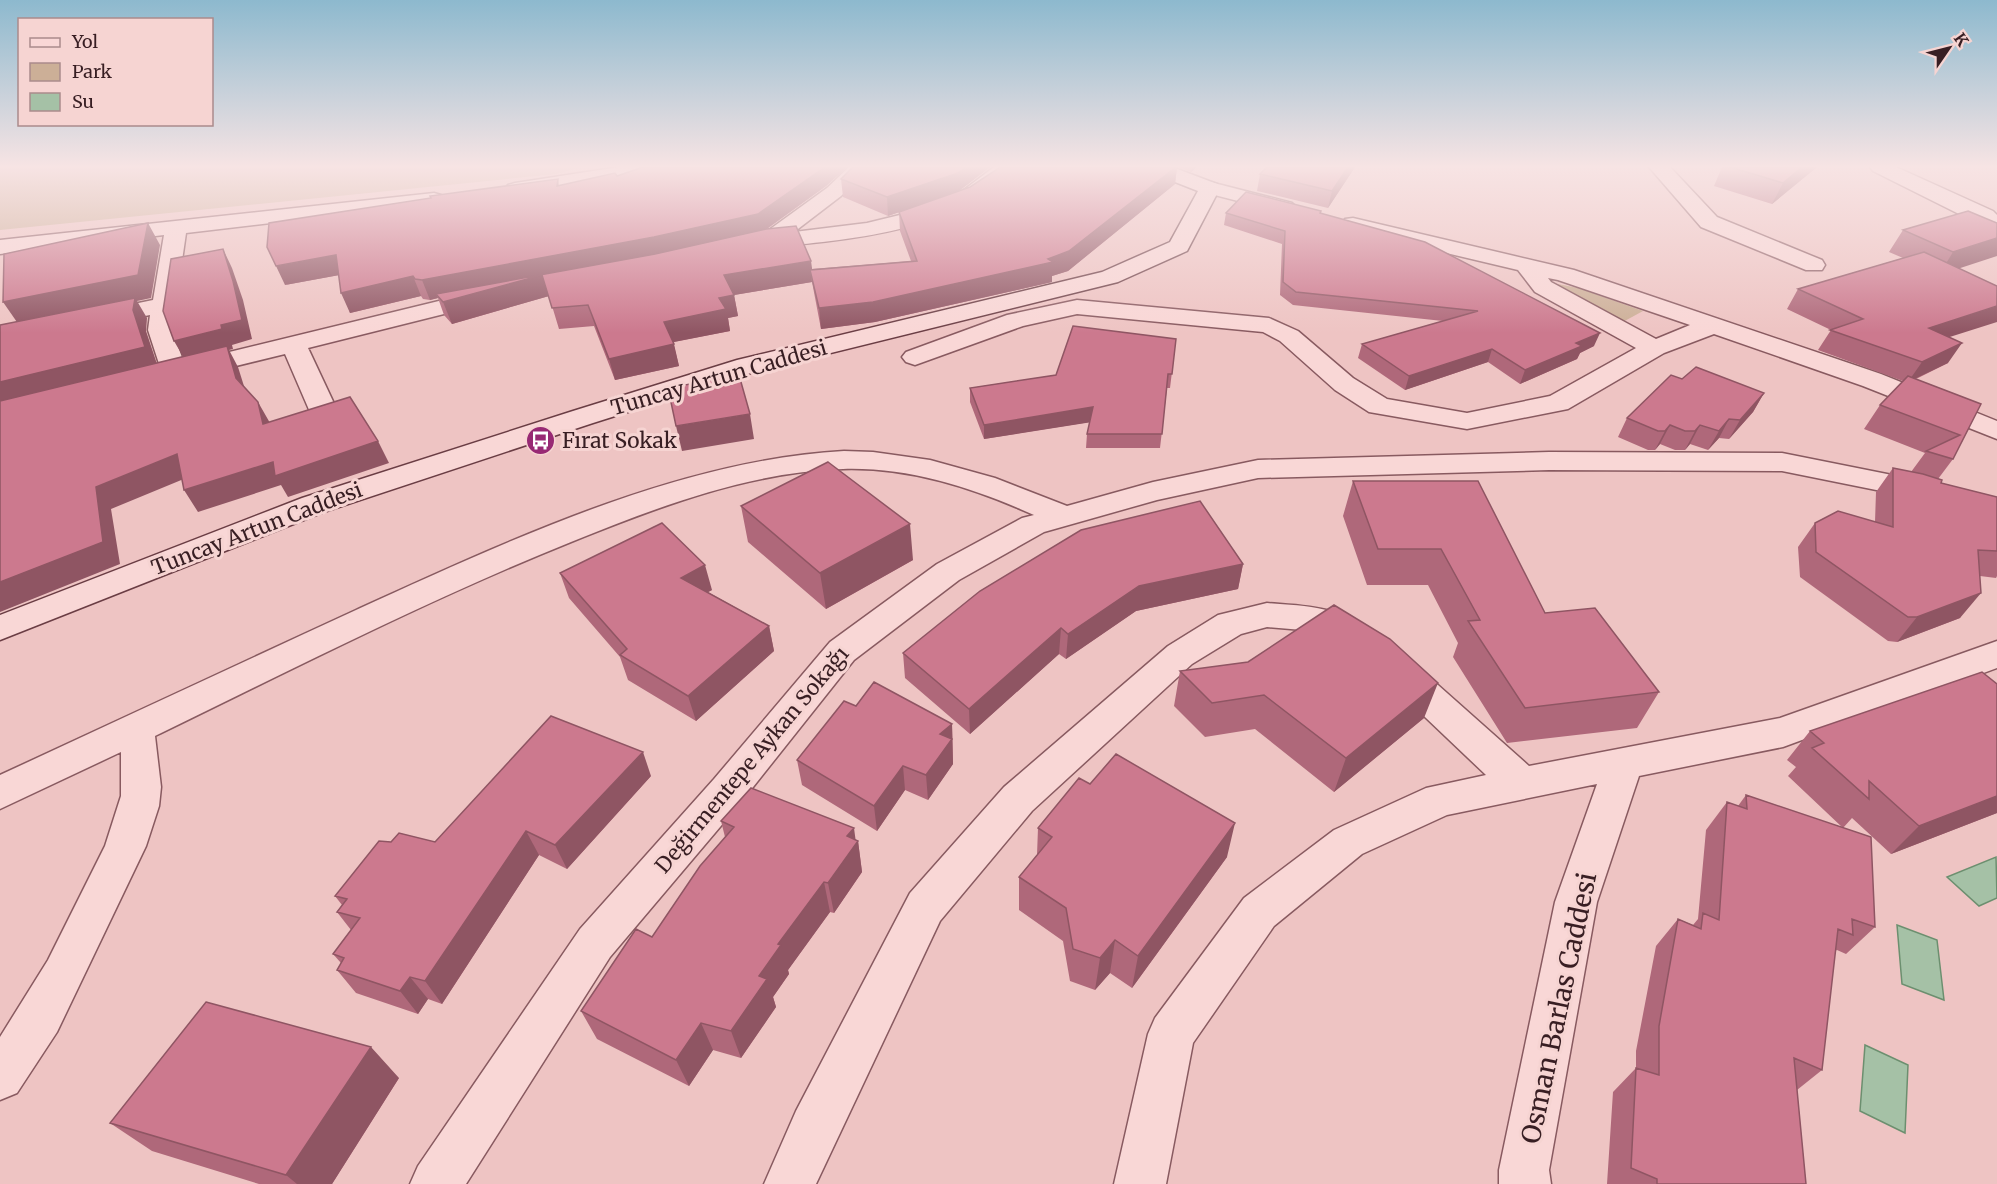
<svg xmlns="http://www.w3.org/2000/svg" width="1997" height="1184" viewBox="0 0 1997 1184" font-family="Merriweather,serif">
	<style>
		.green { fill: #ccaf97 }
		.water { fill: #a5c1a6; stroke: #6c8f6f; stroke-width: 1.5 }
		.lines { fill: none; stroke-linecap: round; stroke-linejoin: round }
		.street-casing { stroke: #885a60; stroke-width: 3 }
		.secondary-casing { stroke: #6a3d44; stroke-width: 3 }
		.street { fill: #f9d7d6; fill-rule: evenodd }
		.secondary { fill: #f9d7d6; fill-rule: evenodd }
		.wall { fill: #af687a }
		.shaded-wall { fill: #8f5563 }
		.building { fill: #cc798e; stroke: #8f5563; stroke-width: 1.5 }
		.labels { text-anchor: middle; stroke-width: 6; stroke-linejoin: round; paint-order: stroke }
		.street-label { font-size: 21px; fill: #381e23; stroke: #f6d4d2 }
		.poi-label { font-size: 21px; fill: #381e23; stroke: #f6d4d2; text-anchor: start }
		.near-street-label { font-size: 26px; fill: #381e23; stroke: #f6d4d2 }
	</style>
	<rect width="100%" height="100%" fill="#eec4c3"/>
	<!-- green -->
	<path class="green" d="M0,167H581L556,174L0,230Z
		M1553,283L1578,288L1643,311L1621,323L1569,296Z"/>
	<!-- water -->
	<path class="water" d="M1996,857L1997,898L1979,906L1947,877Z
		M1897,925L1937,940L1944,1000L1902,984Z
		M1865,1045L1908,1065L1905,1133L1860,1111Z"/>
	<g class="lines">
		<defs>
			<path id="street" d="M619,167H656L653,171L591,185L515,195L508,193L505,189L508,185L515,183Z
				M849,167H870L841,196L794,232L867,223L908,213L960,193L994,167H1016C974,227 847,241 780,246C766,247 752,253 739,250L736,245L739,240L762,235L827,188Z
				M1649,167H1670L1717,217L1822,260L1825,265L1822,270H1806L1701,227Z
				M1870,167H1896L1993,211L1997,215V233L1873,171Z
				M1210,182L1292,203L1296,207L1292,211L1285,213L1203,192L1200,188L1203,184Z
				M434,193L441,195L444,199L441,203L186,233L172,330L184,363L484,290L492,292L496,297L492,302L308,348L338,412L334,418L324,420L314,418L310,412L285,354L191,377C184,375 176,381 166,379L162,373L148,330L150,315L99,325L90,323L87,318L90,313L153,300L164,235L0,254V240Z
				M1353,218L1574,270L1881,374L1997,421V439L1863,386L1714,334L1664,353L1568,409L1467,429L1369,412L1335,390L1280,341L1263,332L1077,314L1023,326L915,365L906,362L902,357L906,352L1007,315L1077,300L1269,318L1298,331L1353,378L1387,399L1467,413L1550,396L1636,348L1535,292L1518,270L1345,229L1342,224L1345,219ZM1548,278L1558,280L1690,325L1656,339L1551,282Z
				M844,451L873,452L930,460L995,478L1067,506L1153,482L1258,460L1549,452L1782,453L1912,479L1997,505V525L1906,496L1782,471L1549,470L1258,478L1157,500L1044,532L959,580L854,660L742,801L610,957L466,1184H410L418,1166L580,929L714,779L830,642L937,564L1022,518L1034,515C973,488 910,467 843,469C748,472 658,507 571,542C429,599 293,669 155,736L161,787L159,806L146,846L57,1032L17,1093L0,1100V1037L48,960L105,846L121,796V752L0,809V775C119,720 237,665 356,610C506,542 678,460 844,451Z
				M1267,603C1301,606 1350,605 1369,639L1364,648L1352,651L1340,648L1314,631L1267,627L1241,634L1192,664L1032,811L940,921L816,1184H764L796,1111L910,893L1004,787L1168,646L1218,615Z
				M1997,641V668L1783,747L1639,776L1597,902L1549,1170L1551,1184H1499V1170L1555,902L1597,784L1447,815L1362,854L1274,926L1193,1043L1166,1184H1114L1148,1034L1155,1018L1244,898L1334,830L1426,788L1486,775L1385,679L1380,670L1385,661L1398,657L1411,661L1529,766L1780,718Z"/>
			<path id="secondary" d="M1144,167H1172L1217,184L1220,188L1187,251L1118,282L754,372L593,423L324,512L0,640V615L302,498L573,411L737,360L1102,272L1170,242L1198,191L1147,171Z"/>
		</defs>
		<!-- street casing -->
		<use href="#street" class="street-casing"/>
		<!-- secondary casing -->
		<use href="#secondary" class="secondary-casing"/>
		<!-- street -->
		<use href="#street" class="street"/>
		<!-- secondary -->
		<use href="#secondary" class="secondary"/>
	</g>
	<!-- wall -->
	<path class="wall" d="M643,167H847L826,186L767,229L812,269L911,261L900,231L899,212L970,187L993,172L1000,167H1177L1175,184L1068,271L1052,276V282L875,322L821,329L812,282L734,295L738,316L728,318L730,331L673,342L679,366L615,380L594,326L559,329L549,296L452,324L444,315L438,298L430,300L423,299L421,296L350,313L339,275L285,285L558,179L559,186L617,176Z
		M853,167H990L959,191L888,216L843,197L841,179Z
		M1178,167H1197L1191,172Z
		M1267,167H1355L1328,208L1257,191L1260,174Z
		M1722,167H1817L1772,204L1714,186Z
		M1321,211V214L1594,346L1580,353L1577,359L1520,384L1488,362L1405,390L1358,358L1362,344L1443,321L1293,305L1280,295L1282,244L1224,225L1226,213Z
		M1968,211L1959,268L1949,337L1948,363L1916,379L1981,404L1953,459L1938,479L1941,483L1997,497V576L1996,578L1980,576L1960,618L1897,642L1888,641L1800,577L1798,547L1815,523L1875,522L1876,492L1893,468L1911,472L1925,453L1864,429L1880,405L1903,381L1818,350L1831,330L1787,309L1798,289L1903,258L1889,252L1903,230Z
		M1176,339L1170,388H1167L1160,448H1086L1087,434L1090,422L984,439L970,402V388L1056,375Z
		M1682,379L1764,393L1753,412L1729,439L1719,438L1708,450L1690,444L1685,450H1675L1660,444L1655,450H1648L1618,437L1627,418Z
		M1353,481L1659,692L1637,728L1507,743L1453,657L1458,643L1428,585H1367L1343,516Z
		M741,506L913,560L826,609L748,542Z
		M1243,564L1238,589L1136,611L1066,659L1059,654L970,734L905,678L903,653Z
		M560,573L712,590L708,592L769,626L774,651L696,721L628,680L620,657L569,598Z
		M1180,671L1424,718L1334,792L1255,729L1205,737L1174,706Z
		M1997,684V813L1891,854L1852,818L1843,828L1875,927L1846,954L1837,950L1835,951L1822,1070L1797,1090L1806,1184H1607L1613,1092L1636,1068V1051L1656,946L1678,919L1693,925L1698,919L1706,830L1727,802L1738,806L1746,795L1843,828L1788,776L1796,767L1787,760L1810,731Z
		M856,706L952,724L953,764L928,800L905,790L877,831L802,785L797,760Z
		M651,776L567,869L539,855L442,1004L428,999L418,1014L356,993L337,970L341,963L333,954L351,930L337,912L342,905L335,896L391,842H435Z
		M721,821L856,840L858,841L862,872L834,913L830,912L788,970L789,974L773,997L776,1007L741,1058L713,1050L689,1086L597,1039L581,1011L652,937L725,837Z
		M1038,828L1227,857L1132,988L1110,973L1095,990L1070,981L1063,941L1019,910V877L1037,855Z
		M399,1078L332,1184H259L152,1151L110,1123Z"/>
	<!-- shaded-wall -->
	<path class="shaded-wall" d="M825,167H847L826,186L761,233L549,296L452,324L443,302L436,294L438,298L430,300L422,280Z
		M966,167H990L959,191L888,216L887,197Z
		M1176,167H1177L1175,184L1068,271L1052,276V282L875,322L821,329L819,308L1048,259Z
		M1192,167H1197L1191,172Z
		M1348,167H1355L1328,208L1332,191Z
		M1802,167H1817L1772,204L1783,183Z
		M148,223L160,245L151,298L137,301L147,318L146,331L158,367L0,407V382L19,325L3,302Z
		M1997,238V256L1939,275L1953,252Z
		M223,249L232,268L243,300L252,339L232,345L233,349L229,350L238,367L248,399L185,360L174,341L221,325Z
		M336,255L345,274L285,285L276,266Z
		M811,261L814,282L810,270L812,282L728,296L724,275Z
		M413,276L421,296L350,313L341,293Z
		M734,295L738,316L728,318L730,331L669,343L664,322L719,298Z
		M1997,306V322L1915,348L1929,328Z
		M1600,333L1594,346L1580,353L1577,359L1520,384L1525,370L1576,343Z
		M1962,343L1948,363L1908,382L1922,362Z
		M674,344L679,366L615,380L609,359Z
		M1492,349L1488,362L1405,390L1409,376Z
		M1764,393L1753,412L1729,439L1740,420Z
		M258,402L270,423L263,424Z
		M1093,407L1092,422L984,439V425Z
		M750,414L754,439L682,451L676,426Z
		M1729,419L1719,438L1708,450L1719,431Z
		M1670,425L1660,444L1655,450L1665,431Z
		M1700,425L1690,444L1685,450L1695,431Z
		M378,441L389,463L288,497L281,485L198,512L184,490L273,462Z
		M177,454L191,476L111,509L120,564L0,612V582L96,487Z
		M910,524L913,560L826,609L820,573Z
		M1243,564L1238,589L1136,611L1066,659L1068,634L1139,586Z
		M705,565L712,590L687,603L681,578Z
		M1981,593L1960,618L1897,642L1917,617Z
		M769,626L774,651L696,721L688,696Z
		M1061,628L1059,654L970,734L969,709Z
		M1438,683L1424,718L1334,792L1346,758Z
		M952,724L953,764L928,800L926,775L940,734Z
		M643,752L651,776L567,869L555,845Z
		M903,766L905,790L877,831L874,806Z
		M1997,796V813L1891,854L1919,826Z
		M1235,823L1227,857L1132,988L1138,956Z
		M854,828L856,843L858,841L862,872L834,913L828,883L847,836Z
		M526,831L539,855L442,1004L425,981Z
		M824,882L830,912L788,970L789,974L773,997L776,1007L741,1058L731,1031L759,976L778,944Z
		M1115,940L1110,973L1095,990L1100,958Z
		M410,977L428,999L418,1014L400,991Z
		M701,1023L713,1050L689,1086L676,1060Z
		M371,1047L399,1078L332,1184H297L286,1175Z"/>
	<!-- building -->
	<path class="building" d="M643,167H825L758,214L654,237L422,280L415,279L413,276L341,293L336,255L276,266L267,247L269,223L431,198L430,196L558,179L557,186L615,173L617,176Z
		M853,167H966L958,173L887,197L841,179Z
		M1000,167H1176L1069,251L1048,259L1053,262L873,302L819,308L810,270L917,261L899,212L970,187L993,172Z
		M1267,167H1348L1332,191L1260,174Z
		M1730,167H1802L1783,183Z
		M1246,192L1321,211L1320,213L1425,242L1600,333L1576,343L1582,346L1525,370L1492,349L1409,376L1362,344L1478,311L1296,292L1283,282L1285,231L1226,213Z
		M1968,211L1997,223V238L1953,252L1903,230Z
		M148,223L138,275L3,302L4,254Z
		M796,226L811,261L724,275L734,295L719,298L726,309L664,322L674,344L609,359L588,305L552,308L542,275L443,302L436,294L655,254L766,229Z
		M223,249L233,281L242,320L221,325L222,329L174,341L163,311L171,259Z
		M1924,252L1997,286V306L1929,328L1962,343L1922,362L1830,330L1863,319L1798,289Z
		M135,298L133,310L145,347L0,382V325Z
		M1073,326L1176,339L1172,374H1168L1162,434H1087L1093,407L984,425L970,388L1056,375Z
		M227,346L236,378L258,402L263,424L350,397L378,441L275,476L273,462L184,490L177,454L96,487L103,542L0,582V401Z
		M1696,367L1764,393L1740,420L1729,419L1719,431L1700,425L1695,431H1685L1670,425L1665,431H1658L1627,418L1671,375L1682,379Z
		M739,375L750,414L676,426L668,388Z
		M1908,376L1981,404L1953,459L1926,451L1960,435L1880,405Z
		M828,462L910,524L820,573L741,506Z
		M1893,468L1923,474L1942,480L1941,483L1997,497V551L1978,550L1981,593L1917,617H1908L1816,552L1815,523L1838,511L1893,527Z
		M1353,481H1478L1545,613L1595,608L1659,692L1525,708L1468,621L1480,620L1441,549H1378Z
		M1200,501L1243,564L1139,586L1068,634L1061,628L969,709L903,653L980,591L1081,530Z
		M662,523L705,565L681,578L769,626L688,696L620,655L627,649L560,573Z
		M1334,605L1390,639L1438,683L1346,758L1264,695L1212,703L1180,671L1248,662Z
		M1982,672L1997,684V796L1919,826L1869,781V799L1812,748L1824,743L1810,731Z
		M874,682L952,724L940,734L952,739L926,775L903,766L874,806L797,760L844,701L856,706Z
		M551,716L643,752L555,845L526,831L425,981L410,977L400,991L337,970L344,958L333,954L360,918L337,912L347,899L335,896L379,841L391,842L399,833L435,842Z
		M1116,754L1235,823L1138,956L1115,940L1100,958L1073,949L1066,908L1019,877L1052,837L1038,828L1079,778L1090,784Z
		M751,788L854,828L847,836L858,841L828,883L824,882L778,944L781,945L759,976L767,979L731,1031L701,1023L676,1060L581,1011L636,929L652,937L700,866L734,827L721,821Z
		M1746,795L1871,837L1875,927L1852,919L1853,935L1838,929L1822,1070L1794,1058L1806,1184H1657V1179L1631,1168L1636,1068L1659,1075V1026L1678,919L1701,929L1703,913L1719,920L1727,802L1747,809Z
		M206,1002L371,1047L286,1175L110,1123Z"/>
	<!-- sky -->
	<linearGradient id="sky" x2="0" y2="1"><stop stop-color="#8db9ce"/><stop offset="0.5" stop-color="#f7e4e4"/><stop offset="1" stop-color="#f7e4e4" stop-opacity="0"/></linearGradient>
	<rect width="1997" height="333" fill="url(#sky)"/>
	<!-- icons -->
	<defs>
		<symbol id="bus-disc" viewBox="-11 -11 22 22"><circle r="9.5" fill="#982974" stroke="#f6d4d2"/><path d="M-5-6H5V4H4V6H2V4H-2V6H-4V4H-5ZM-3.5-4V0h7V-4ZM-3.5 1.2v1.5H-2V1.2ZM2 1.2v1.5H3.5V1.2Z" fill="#fff"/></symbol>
	</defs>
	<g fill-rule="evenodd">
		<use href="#bus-disc" x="524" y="424" width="33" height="33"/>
	</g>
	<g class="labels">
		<!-- street labels -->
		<g class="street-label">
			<text transform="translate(719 378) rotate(-16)" y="7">Tuncay Artun Caddesi</text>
			<text transform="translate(257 529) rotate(-21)" y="7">Tuncay Artun Caddesi</text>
			<text transform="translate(752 760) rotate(-50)" y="7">Değirmentepe Aykan Sokağı</text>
		</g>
		<!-- poi labels -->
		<g class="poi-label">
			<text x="562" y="448">Fırat Sokak</text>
		</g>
		<!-- near-street labels -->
		<g class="near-street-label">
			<text transform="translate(1559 1008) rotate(-78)" y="9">Osman Barlas Caddesi</text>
		</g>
	</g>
	<!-- legend -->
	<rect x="18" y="18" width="195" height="108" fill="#f6d4d2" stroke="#aa8b8c" stroke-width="1.5"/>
	<rect x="30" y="38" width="30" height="9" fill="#f9d7d6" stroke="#aa8b8c" stroke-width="1.5"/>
	<text x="72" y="48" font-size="18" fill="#381e23">Yol</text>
	<rect x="30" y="63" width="30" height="18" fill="#ccaf97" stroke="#aa8b8c" stroke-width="1.5"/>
	<text x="72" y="78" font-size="18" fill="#381e23">Park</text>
	<rect x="30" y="93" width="30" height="18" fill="#a5c1a6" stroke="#aa8b8c" stroke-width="1.5"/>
	<text x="72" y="108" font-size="18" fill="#381e23">Su</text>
	<!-- north arrow -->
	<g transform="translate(1949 48) rotate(55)" stroke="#f6d4d2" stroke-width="4.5" paint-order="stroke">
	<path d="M0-4.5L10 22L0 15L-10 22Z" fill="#381e23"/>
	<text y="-9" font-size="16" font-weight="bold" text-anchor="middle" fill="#381e23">K</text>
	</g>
</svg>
